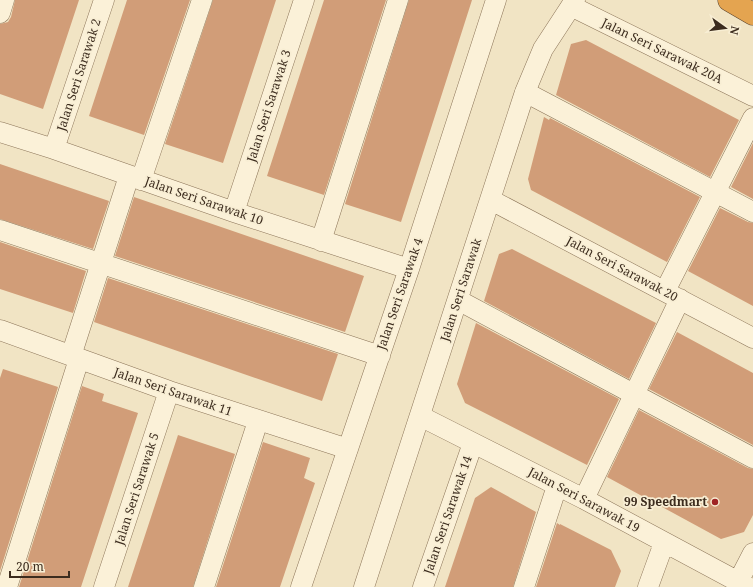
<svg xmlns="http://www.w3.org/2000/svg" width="753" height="587" viewBox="0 0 753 587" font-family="'Noto Serif',serif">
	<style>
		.building { fill: #d19d78 }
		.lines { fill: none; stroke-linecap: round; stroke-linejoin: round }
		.minor-casing { stroke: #8c7559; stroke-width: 21 }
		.highway-casing { stroke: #5a432d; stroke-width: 23 }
		.minor { stroke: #fbf1d8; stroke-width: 20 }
		.highway { stroke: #e4a450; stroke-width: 22 }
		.poi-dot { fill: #9f2525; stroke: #f8eed4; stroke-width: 1.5 }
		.labels { text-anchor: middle; stroke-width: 3.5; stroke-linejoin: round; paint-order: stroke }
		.street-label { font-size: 12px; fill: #3c2c1e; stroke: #f8eed4 }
		.poi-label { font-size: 12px; font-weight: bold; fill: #3c2c1e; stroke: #f8eed4; text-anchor: end }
	</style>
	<rect width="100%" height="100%" fill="#f1e4c4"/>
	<!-- building -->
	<path class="building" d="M15,0H79L43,109L0,94V24L8,22L11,17Z
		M127,0H190L144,135L89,116Z
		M213,0H276L223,163L165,144Z
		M324,0H386L324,195L267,176Z
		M409,0H472L401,222L345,204Z
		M586,40L739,120L710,177L556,95L571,44Z
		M544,117L549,120L550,118L700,197L667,262L531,190L528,179Z
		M753,143V199L731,187Z
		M0,164L109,201L93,249L0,219Z
		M134,197L364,276L345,332L115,256Z
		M720,208L748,222L753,223V306L688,271Z
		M0,242L86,271L73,313L0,289Z
		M512,249L656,323L629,379L484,301L499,254Z
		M108,278L338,354L322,401L94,322Z
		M476,323L619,399L587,465L465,403L457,384Z
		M677,332L753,373V445L649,389Z
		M3,369L58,387L0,571V378Z
		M82,386L104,394L102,401L138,413L81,587H19Z
		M639,410L748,468L753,469V515L744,532L721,539L607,477Z
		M178,435L235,454L193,587H128Z
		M263,442L310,458L304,478L315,483L280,587H216Z
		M491,487L536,512L513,587H445L475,498Z
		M557,523L560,525V524L611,550L621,571L615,587H536Z"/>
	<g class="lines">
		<defs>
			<path id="minor" d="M571,6L753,96
				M0,13L4,0
				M525,92L753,212
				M0,132L54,149L234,212L409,269
				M54,149L104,0
				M141,180L202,0
				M491,200L753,338
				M234,212L304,0
				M0,230L380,356
				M321,241L398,0
				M665,291L753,118
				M458,300L753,458
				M0,330L169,391L348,449
				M71,356L129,176
				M420,416L584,499L748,587
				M584,499L680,299
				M738,582L753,553
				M7,587L79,359
				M104,587L169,391
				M204,587L258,421
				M301,587L409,269L496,0
				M364,587L525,92L543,49L575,0
				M423,587L473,443
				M524,587L557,486
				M648,587L664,543"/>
			<path id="highway" d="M729,0L753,14"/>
		</defs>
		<!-- minor casing -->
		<use href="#minor" class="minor-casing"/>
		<!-- highway casing -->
		<use href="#highway" class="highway-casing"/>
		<!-- minor -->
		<use href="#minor" class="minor"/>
		<!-- highway -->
		<use href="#highway" class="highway"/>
	</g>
	<!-- markers -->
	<circle class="poi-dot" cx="715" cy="502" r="4"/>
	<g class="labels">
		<!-- street labels -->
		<g class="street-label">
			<text transform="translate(662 51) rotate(26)" y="4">Jalan Seri Sarawak 20A</text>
			<text transform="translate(79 75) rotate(-72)" y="4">Jalan Seri Sarawak 2</text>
			<text transform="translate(269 106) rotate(-72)" y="4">Jalan Seri Sarawak 3</text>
			<text transform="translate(204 201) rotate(19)" y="4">Jalan Seri Sarawak 10</text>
			<text transform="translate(622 269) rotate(28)" y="4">Jalan Seri Sarawak 20</text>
			<text transform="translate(461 290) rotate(-72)" y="4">Jalan Seri Sarawak</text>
			<text transform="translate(400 294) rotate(-71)" y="4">Jalan Seri Sarawak 4</text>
			<text transform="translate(173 392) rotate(19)" y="4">Jalan Seri Sarawak 11</text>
			<text transform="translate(137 489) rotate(-72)" y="4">Jalan Seri Sarawak 5</text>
			<text transform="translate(584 500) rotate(28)" y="4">Jalan Seri Sarawak 19</text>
			<text transform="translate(448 515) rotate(-71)" y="4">Jalan Seri Sarawak 14</text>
		</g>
		<!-- poi labels -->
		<g class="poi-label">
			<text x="707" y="506">99 Speedmart</text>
		</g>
	</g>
	<!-- north arrow -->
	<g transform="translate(725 28) rotate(104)" stroke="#f8eed4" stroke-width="3" paint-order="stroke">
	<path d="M0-3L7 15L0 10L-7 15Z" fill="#3c2c1e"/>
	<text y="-6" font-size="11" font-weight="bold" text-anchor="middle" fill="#3c2c1e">N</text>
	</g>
	<!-- scale -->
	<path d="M10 571v6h59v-6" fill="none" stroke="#3c2c1e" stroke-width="2"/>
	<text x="16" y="571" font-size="12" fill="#3c2c1e" stroke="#f8eed4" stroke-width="3" paint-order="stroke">20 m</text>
</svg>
